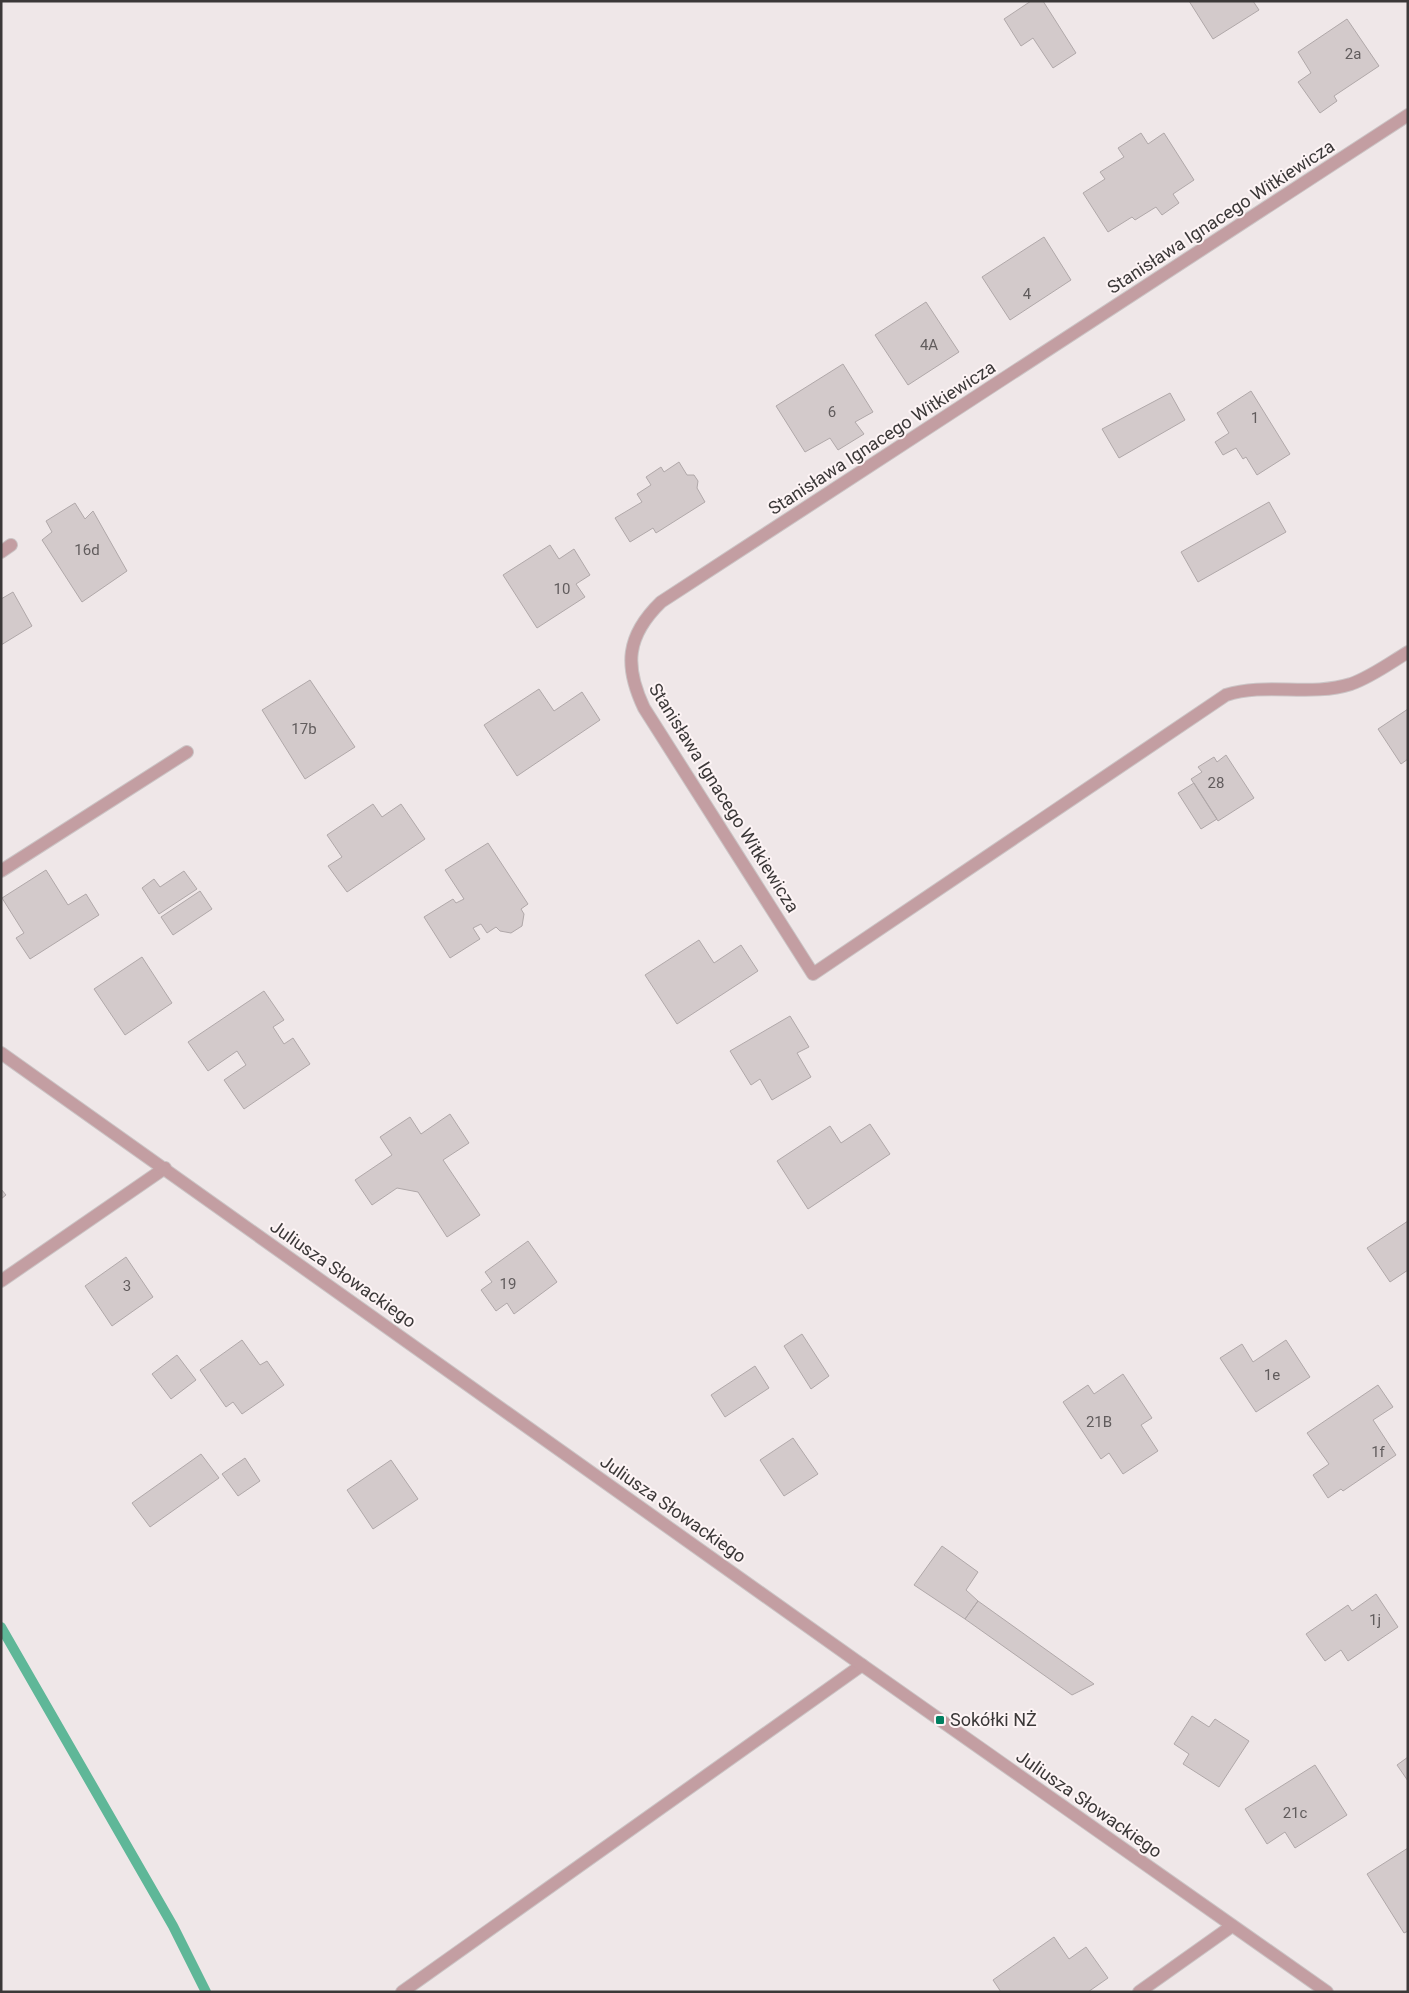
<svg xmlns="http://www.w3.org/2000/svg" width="1409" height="1993" viewBox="0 0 1409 1993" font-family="Roboto,sans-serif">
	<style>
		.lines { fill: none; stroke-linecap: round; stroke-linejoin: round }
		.stream { stroke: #5fb798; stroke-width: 10 }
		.building { fill: #d3cacb; stroke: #b0a8a9 }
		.service-casing { stroke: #cbc4c5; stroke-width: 14 }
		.minor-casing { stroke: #cbc4c5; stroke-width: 14 }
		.service { stroke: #c39ea2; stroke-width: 12 }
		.minor { stroke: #c39ea2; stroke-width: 12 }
		.poi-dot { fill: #007f60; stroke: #fdf4f5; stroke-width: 2 }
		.labels { text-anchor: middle; stroke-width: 4; stroke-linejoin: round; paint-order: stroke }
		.number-label { font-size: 15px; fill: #615c5d }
		.street-label { font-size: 18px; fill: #3b3838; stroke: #fdf4f5 }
		.poi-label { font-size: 18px; fill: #3b3838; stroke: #fdf4f5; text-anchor: start }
	</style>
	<rect width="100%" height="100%" fill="#efe7e8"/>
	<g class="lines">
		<!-- stream -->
		<path class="stream" d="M1,1627L173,1926L206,1992"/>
	</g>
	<!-- building -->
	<path class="building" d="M1031,1H1043L1076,53L1053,68L1033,38L1021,46L1004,19Z
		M1189,1H1253L1259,10L1213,39Z
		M1347,19L1379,66L1334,96L1337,101L1320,113L1298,82L1311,73L1298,52Z
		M1141,133L1148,144L1164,133L1194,180L1173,194L1179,203L1162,215L1156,207L1135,220L1132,217L1108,232L1083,193L1105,179L1100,172L1124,157L1118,148Z
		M1044,237L1071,280L1010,320L982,277Z
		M926,302L959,352L908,385L875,335Z
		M843,364L873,412L855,422L864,434L838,450L830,438L805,452L776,406Z
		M1251,391L1290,454L1257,475L1246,457L1243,459L1236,448L1223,455L1215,442L1229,433L1217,413Z
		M1170,393L1185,420L1119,458L1102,429Z
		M679,462L687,475H694L698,481L697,488L705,502L656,533L653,528L630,542L615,518L642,502L637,494L651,485L646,477L661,467L664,472Z
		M1269,502L1286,532L1198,582L1181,552Z
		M75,503L85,519L93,511L127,571L82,602L42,540L52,532L46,521Z
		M550,545L559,559L574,549L590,575L576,584L585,597L537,628L503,575Z
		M13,592L32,626L1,645V599Z
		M310,680L355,747L305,779L262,710Z
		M539,689L554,711L582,692L600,720L517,776L484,725Z
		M1408,709V759L1401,764L1378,729Z
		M1226,755L1254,798L1218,821L1191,779L1202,772L1198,767L1214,757L1217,762Z
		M1194,783L1217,819L1201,829L1178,793Z
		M373,804L382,817L401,804L425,839L347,892L328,866L342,857L327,835Z
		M488,843L528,904L521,909L524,914L522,926L511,933L500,931L496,927L487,933L481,924L473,928L480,939L450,958L424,917L453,899L456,903L464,899L445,870Z
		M46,870L68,905L86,894L99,915L30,959L16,938L24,933L2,898Z
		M184,871L197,889L159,914L142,888L154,879L160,887Z
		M200,891L212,909L173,935L161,917Z
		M699,940L714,963L741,945L758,971L677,1024L645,975Z
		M142,957L172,1003L125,1035L94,989Z
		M264,991L284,1020L273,1027L284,1044L293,1038L310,1064L244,1109L224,1080L246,1065L237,1051L208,1071L188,1042Z
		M790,1016L809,1047L797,1053L811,1077L772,1100L760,1079L751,1085L730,1051Z
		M450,1114L469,1143L443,1160L480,1215L447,1237L418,1192L397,1188L372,1205L355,1180L392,1155L380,1137L410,1117L421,1134Z
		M870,1124L890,1154L808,1209L777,1161L830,1126L841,1143Z
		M1,1189L6,1195L1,1199Z
		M1408,1221V1270L1390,1282L1367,1248Z
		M528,1241L557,1282L514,1314L507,1303L496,1311L481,1290L492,1282L485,1272Z
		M126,1257L153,1297L112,1326L85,1286Z
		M802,1334L829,1376L811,1389L784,1346Z
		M242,1340L260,1365L267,1361L284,1385L242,1414L233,1402L226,1407L200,1370Z
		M1286,1340L1310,1377L1256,1412L1220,1358L1242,1344L1253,1362Z
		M177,1355L196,1380L171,1399L152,1374Z
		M755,1366L769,1388L725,1417L711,1395Z
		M1123,1374L1152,1418L1141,1425L1158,1451L1123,1474L1109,1453L1101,1459L1063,1402L1088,1385L1094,1394Z
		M1378,1385L1393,1407L1373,1420L1396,1455L1343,1491L1341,1489L1328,1498L1313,1475L1329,1464L1307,1433Z
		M793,1438L818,1474L784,1496L760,1460Z
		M201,1454L219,1478L150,1527L132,1503Z
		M245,1458L260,1481L238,1496L222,1474Z
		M391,1460L418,1499L373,1529L347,1490Z
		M942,1546L978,1572L966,1590L978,1601L965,1619L914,1585Z
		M1376,1594L1398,1627L1348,1661L1341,1650L1325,1661L1306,1634L1348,1605L1352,1611Z
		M978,1601L1094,1684L1072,1695L965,1619Z
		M1192,1716L1209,1727L1215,1719L1249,1741L1219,1787L1183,1764L1189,1754L1174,1744Z
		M1408,1757V1781L1397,1765Z
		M1315,1765L1347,1815L1295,1848L1285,1832L1267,1844L1245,1809Z
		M1408,1848V1931L1404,1933L1367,1874Z
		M1054,1937L1069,1959L1086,1947L1108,1978L1088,1992H1001L993,1980Z"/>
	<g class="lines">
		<defs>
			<path id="service" d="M1,552L11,545
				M1,871L187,752
				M1,1281L165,1168
				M402,1992L862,1665
				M1139,1992L1232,1926"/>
			<path id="minor" d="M1408,115L661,602C626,636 624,666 644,708L813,974L1226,695C1266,682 1310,697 1351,684C1371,677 1390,663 1408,652
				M1,1053L862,1665L1327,1992"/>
		</defs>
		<!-- service casing -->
		<use href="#service" class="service-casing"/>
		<!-- minor casing -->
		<use href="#minor" class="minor-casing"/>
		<!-- service -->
		<use href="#service" class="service"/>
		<!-- minor -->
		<use href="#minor" class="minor"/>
	</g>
	<!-- markers -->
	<rect class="poi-dot" x="935" y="1715" width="10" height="10" rx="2.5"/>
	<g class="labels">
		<!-- number labels -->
		<g class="number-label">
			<text x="1353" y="59">2a</text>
			<text x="1027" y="299">4</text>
			<text x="929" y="350">4A</text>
			<text x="832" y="417">6</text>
			<text x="1255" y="423">1</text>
			<text x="87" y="555">16d</text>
			<text x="562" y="594">10</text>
			<text x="304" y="734">17b</text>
			<text x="1216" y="788">28</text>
			<text x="508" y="1289">19</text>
			<text x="127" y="1291">3</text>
			<text x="1272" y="1380">1e</text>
			<text x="1099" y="1427">21B</text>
			<text x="1378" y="1457">1f</text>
			<text x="1375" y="1625">1j</text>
			<text x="1295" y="1818">21c</text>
		</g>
		<!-- street labels -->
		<g class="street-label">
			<text transform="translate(1221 217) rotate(-33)" y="6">Stanisława Ignacego Witkiewicza</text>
			<text transform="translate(882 438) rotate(-33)" y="6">Stanisława Ignacego Witkiewicza</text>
			<text transform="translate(724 798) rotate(58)" y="6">Stanisława Ignacego Witkiewicza</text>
			<text transform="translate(343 1274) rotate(35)" y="6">Juliusza Słowackiego</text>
			<text transform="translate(673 1509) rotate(35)" y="6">Juliusza Słowackiego</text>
			<text transform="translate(1089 1804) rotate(35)" y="6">Juliusza Słowackiego</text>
		</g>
		<!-- poi labels -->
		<g class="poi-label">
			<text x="950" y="1726">Sokółki NŻ</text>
		</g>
	</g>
	<!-- border -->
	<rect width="1409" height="1993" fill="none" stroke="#3b3838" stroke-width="5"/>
</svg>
